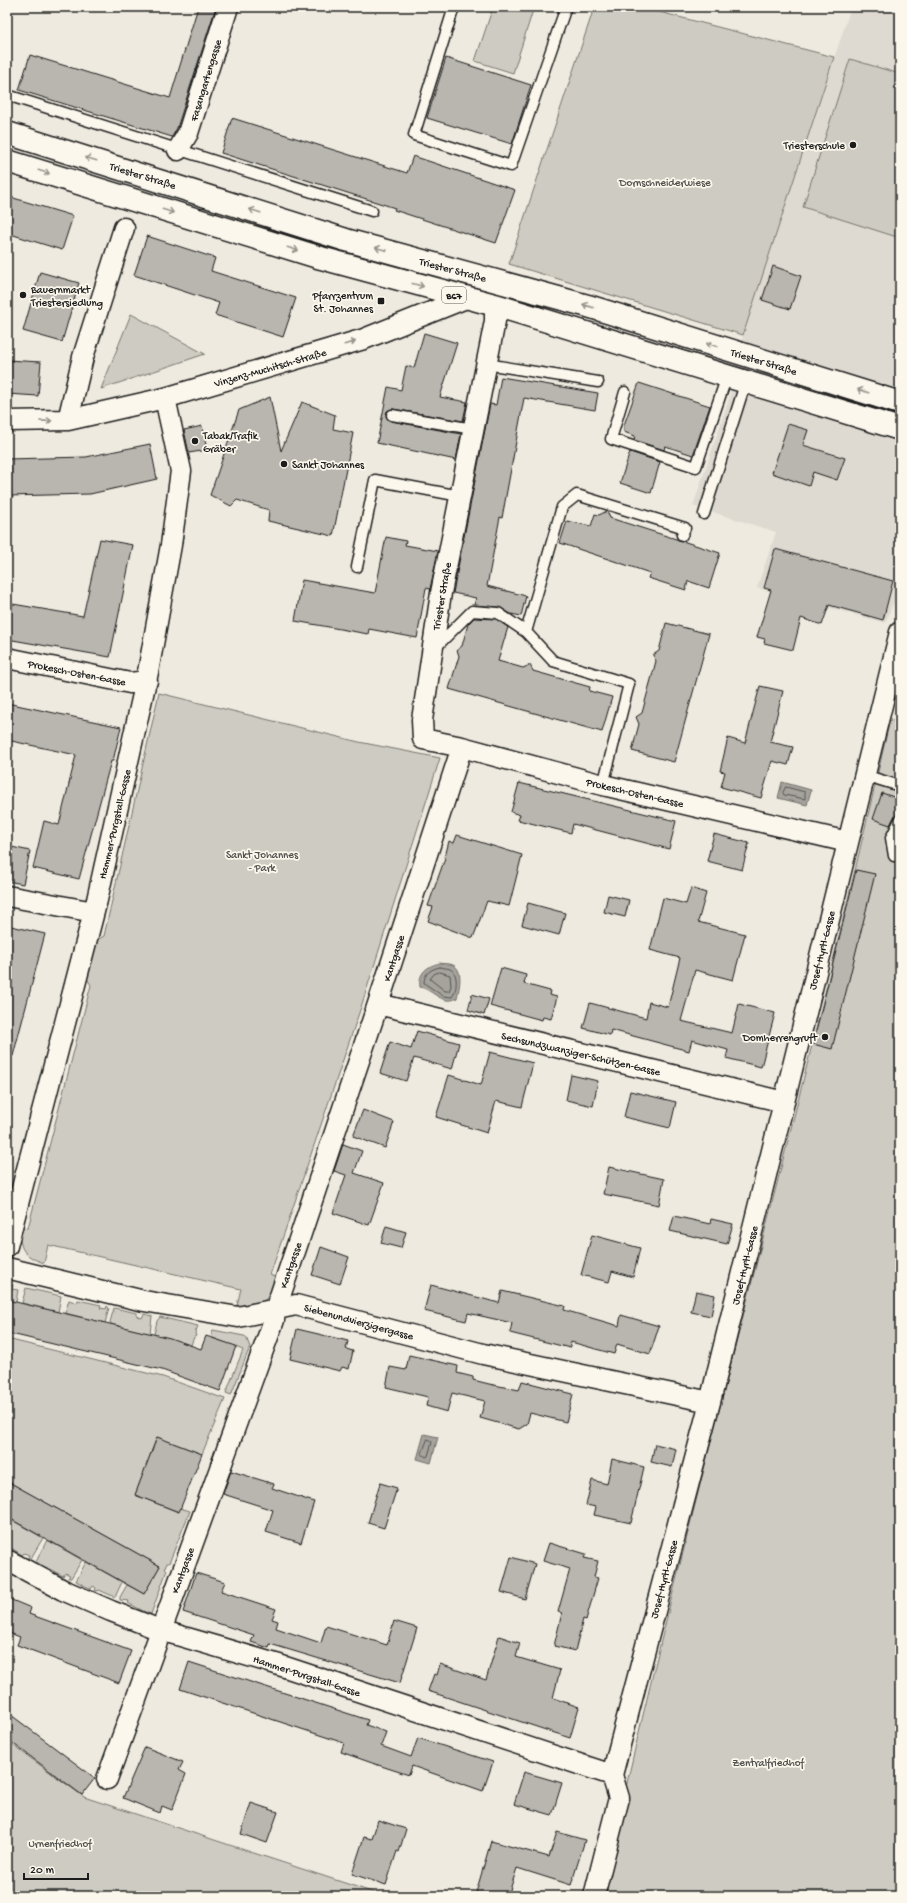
<svg xmlns="http://www.w3.org/2000/svg" width="907" height="1903" viewBox="0 0 907 1903" font-family="'Gochi Hand',sans-serif">
	<style>
		.built { fill: #dedad1 }
		.green { fill: #ceccc2; stroke: #75746f }
		.water { fill: #a6a39d; stroke: #6f6d69 }
		.lines { fill: none; stroke-linecap: round; stroke-linejoin: round }
		.shore { stroke: #535250; stroke-width: 1 }
		.building { fill: #b9b6af; stroke: #1c1c1c }
		.service-casing { stroke: #1c1c1c; stroke-width: 13 }
		.minor-casing { stroke: #1c1c1c; stroke-width: 23 }
		.primary-casing { stroke: #1c1c1c; stroke-width: 25 }
		.service { stroke: #fbf7ec; stroke-width: 10 }
		.minor { stroke: #fbf7ec; stroke-width: 20 }
		.primary { stroke: #fbf7ec; stroke-width: 22 }
		.oneway { stroke: #97948e }
		.poi-dot { fill: #1c1c1c; stroke: #fbf7ec; stroke-width: 1.5 }
		.labels { text-anchor: middle; stroke-width: 3.5; stroke-linejoin: round; paint-order: stroke }
		.shield { fill: #fbf7ec; stroke: #5f5e5a; stroke-width: 1 }
		.shield-label { font-size: 10px; font-weight: bold; fill: #1c1c1c }
		.street-label { font-size: 11px; fill: #1c1c1c; stroke: #fbf7ec }
		.poi-label { font-size: 11px; fill: #1c1c1c; stroke: #fbf7ec; text-anchor: end }
		.park-label { font-size: 11px; fill: #51514e; stroke: #fbf7ec }
	</style>
	<rect width="100%" height="100%" fill="#eeeadf"/>
	<filter id="ink" filterUnits="userSpaceOnUse"><feTurbulence type="fractalNoise" baseFrequency=".025" numOctaves="2"/><feDisplacementMap in="SourceGraphic" scale="8" xChannelSelector="R" yChannelSelector="G"/><feConvolveMatrix kernelMatrix="1 2 1 2 8 2 1 2 1" color-interpolation-filters="sRGB"/></filter>
	<g filter="url(#ink)">
		<!-- built -->
		<path class="built" d="M851,7H900V588L885,623L757,588L776,532L693,506L729,399L743,335Z"/>
		<!-- green -->
		<path class="green" d="M493,7H534L513,73L475,61Z
			M608,7H640L834,57L743,335L509,264L593,11Z
			M850,59L900,74V238L803,207Z
			M131,314L205,354L101,389Z
			M159,693L359,742L440,758L361,1007L270,1275L278,1278C268,1300 262,1309 237,1305L241,1289L48,1245L44,1263C23,1256 18,1248 21,1227L28,1228L91,985L86,977L95,941L104,936Z
			M890,720L900,723V1896H601C689,1502 801,1114 890,720Z
			M7,1285H13L12,1289L18,1290L16,1302L7,1300Z
			M26,1288L61,1296L58,1312L22,1303Z
			M69,1300L77,1303L78,1300L101,1305L100,1308L106,1309L107,1306L109,1308L105,1323L65,1313Z
			M114,1308L137,1313V1316L142,1318L144,1314L152,1316L150,1334L111,1324L110,1322Z
			M160,1317L198,1326L195,1333L196,1336L194,1337L191,1345L154,1334L157,1321Z
			M213,1330L244,1336L246,1337L250,1347L231,1395L226,1393L243,1350L211,1337Z
			M7,1339L163,1377L225,1399L202,1454L157,1437L135,1495L178,1512L180,1508L190,1511L169,1563H167L165,1568L167,1570L151,1614L147,1613L128,1603L129,1601L120,1600V1597L127,1585L144,1594L160,1566L7,1481Z
			M8,1518L43,1538L31,1558H28L29,1555L24,1553L22,1555L7,1545Z
			M47,1540L82,1560L71,1578H68L70,1575L65,1573L63,1576L36,1562Z
			M86,1562L122,1582L115,1597L99,1590L97,1591H95L96,1588L93,1586L91,1589L76,1581Z
			M7,1741L84,1797L384,1896H7Z"/>
		<!-- water -->
		<path class="water" d="M782,782L811,790L807,805L778,798Z
			M440,963C443,964 449,963 453,965C464,970 459,989 457,998C443,1006 433,990 420,987C418,973 427,966 440,963Z
			M424,1434L438,1437L431,1463L417,1459Z"/>
		<g class="lines">
			<!-- shore -->
			<path class="shore" d="M786,787L805,792V799L784,795L783,793Z
				M440,967C443,968 448,968 450,969C459,973 457,991 452,997L443,996L424,983C424,973 431,969 440,967Z
				M440,972L450,975L451,986L449,991H445L430,979L434,974Z
				M428,1439L432,1442L428,1456L426,1457L422,1454Z"/>
		</g>
		<!-- building -->
		<path class="building" d="M198,7H216L177,128L172,137L19,90L30,55L170,98Z
			M446,58L531,85L512,144L427,118Z
			M232,118L407,173L413,156L515,190L496,243L394,210L395,208L221,153Z
			M7,196L73,216L62,250L7,233Z
			M147,236L215,258L211,271L296,298L283,337L215,315L219,303L134,275Z
			M773,266L801,276L790,309L762,300Z
			M40,272L79,283L62,342L23,331Z
			M424,333L457,343L440,397L467,402L463,421L393,409L387,411L386,417L391,421L461,434L456,460L377,443L388,387L401,390L406,366L414,368Z
			M7,360L41,362L38,396L7,394Z
			M501,377L598,393L595,410L524,398L502,518L500,517L487,586L526,596L521,616L511,614L499,607L474,605L476,598L453,593L490,404L496,405Z
			M639,383L710,406L693,455L665,446L664,450L634,440L635,436L624,432V425Z
			M270,397L281,451L302,402L335,415L333,429L353,433L333,536L268,521L269,510L237,500L231,506L210,495L239,410Z
			M788,424L808,430L803,445L845,458L837,480L813,472L809,486L772,473Z
			M202,426L207,450L189,453L184,430Z
			M150,444L157,479L90,494L7,496V459L86,457Z
			M630,452L660,462L651,493L620,483Z
			M607,511L610,518L720,553L709,588L688,581L686,590L648,578L650,573L560,543L567,521L591,526L595,514L599,515Z
			M386,537L406,541L405,545L438,551L430,589L426,588L417,638L369,629L368,634L295,621L302,580L375,593Z
			M100,539L133,545L110,657L7,639V603L83,616Z
			M775,549L893,581L883,620L829,605L822,625L801,618L793,650L764,643L765,639L757,637L771,590L764,588Z
			M474,618L496,619L508,627L498,661L523,668L530,665L533,671L590,687L589,691L612,697L602,732L449,689L459,656L457,650L462,646L468,624Z
			M666,623L709,634L674,762L632,751L639,724L636,717L642,713L656,661L653,655L659,651Z
			M760,686L783,691L770,742L793,747L788,765L772,761L761,798L721,787L725,772L720,771L728,738L745,743Z
			M7,703L121,727L113,761H111L79,879L33,868L44,821L59,825L76,755L7,740Z
			M519,783L676,821L669,849L573,824L571,833L518,820L520,815L511,812Z
			M882,793L900,799L899,814L894,817L890,825L873,819Z
			M714,834L749,843L742,870L707,861Z
			M457,835L522,855L509,906L487,901L473,938L428,921L433,907L428,906L444,861L449,841L454,843Z
			M7,846L30,851L23,884L7,881Z
			M856,870L875,874L832,1049L813,1044Z
			M691,888L706,893L698,922L745,934L733,980L695,970L681,1021L732,1033L739,1004L775,1013L761,1067L726,1058L728,1050L692,1040L689,1051L611,1030L610,1035L583,1028L590,1003L646,1018L649,1002L668,1007L680,958L650,950L663,898L686,904Z
			M608,895L629,900L625,917L604,912Z
			M528,903L565,913L559,935L522,925Z
			M7,925L45,934L13,1056L7,1055Z
			M501,968L526,975L524,984L550,991L549,995L557,997L551,1019L543,1017L542,1020L490,1006Z
			M472,994L489,999L484,1015L468,1010Z
			M417,1031L459,1043L452,1069L414,1058L406,1081L380,1073L390,1042L411,1049Z
			M490,1052L533,1063L522,1107L496,1101L487,1133L436,1117L449,1075L481,1085Z
			M571,1075L598,1081L593,1106L566,1100Z
			M630,1091L676,1102L670,1128L624,1117Z
			M363,1110L394,1122L385,1148L353,1136Z
			M343,1144L362,1151L354,1173L384,1183L369,1225L333,1213L346,1175L334,1171Z
			M609,1167L664,1179L659,1205L603,1194Z
			M674,1216L710,1224L711,1219L733,1224L727,1244L670,1231Z
			M386,1226L406,1232L401,1248L381,1243Z
			M592,1235L640,1248L633,1277L612,1271L609,1282L581,1275Z
			M321,1247L349,1257L340,1284L312,1275Z
			M431,1285L499,1303L502,1291L565,1306L564,1310L619,1326L621,1315L659,1326L650,1354L617,1344L614,1354L571,1342L570,1348L510,1333L512,1323L468,1313L466,1321L424,1311Z
			M696,1291L715,1295L711,1316L691,1312Z
			M7,1300L170,1338L201,1349L206,1336L236,1346L220,1391L162,1370L7,1333Z
			M297,1329L348,1341L346,1349L353,1351L349,1369L342,1367L340,1371L290,1359Z
			M409,1355L458,1366L457,1373L473,1377V1380L489,1384L519,1390L522,1381L573,1394L566,1422L530,1413L527,1424L519,1429L480,1418L485,1401L452,1393L447,1412L426,1406L428,1397L386,1387L390,1367L406,1370Z
			M157,1437L202,1454L179,1512L135,1495Z
			M655,1444L676,1449L672,1467L651,1462Z
			M612,1459L644,1467L631,1523L594,1515L596,1507L586,1505L592,1480L607,1484Z
			M231,1471L274,1484L272,1488L314,1502L301,1543L266,1532L273,1510L223,1494Z
			M7,1481L160,1566L144,1594L7,1517Z
			M380,1483L397,1488L384,1528L368,1523Z
			M549,1543L586,1554L584,1558L598,1561L594,1577L598,1578L586,1620L583,1619L575,1651L554,1646L562,1613L558,1612L570,1569L543,1561Z
			M511,1557L535,1564L525,1599L501,1592Z
			M196,1573L225,1582L221,1591L276,1609L272,1619L278,1621L276,1628L321,1643L326,1626L387,1645L394,1621L417,1628L400,1683L270,1644L269,1648L251,1642L254,1635L183,1612Z
			M7,1598L31,1608L29,1614L131,1651L119,1683L17,1645L20,1637L7,1632Z
			M499,1636L520,1643L516,1657L560,1670L553,1698L579,1707L570,1738L428,1691L434,1674L437,1675L440,1664L486,1680Z
			M189,1662L368,1720L366,1725L386,1732L381,1746L411,1757L418,1738L493,1762L483,1791L412,1766L409,1775L375,1764L341,1752L344,1743L180,1689Z
			M7,1712L95,1778L82,1795L7,1739Z
			M145,1747L183,1762L179,1770L186,1774L172,1810L162,1806L160,1813L123,1798Z
			M524,1772L562,1783L552,1815L514,1804Z
			M251,1803L278,1812L267,1843L241,1834Z
			M378,1820L406,1829L399,1852L397,1851L386,1885L352,1874L364,1837L372,1839Z
			M557,1832L585,1840L571,1885L517,1868L508,1896H475L491,1841L549,1857Z"/>
		<g class="lines">
			<defs>
				<path id="service" d="M454,7L414,135L511,166L566,7
					M7,95L372,211
					M486,364L598,382
					M625,392L611,439L696,467L727,376
					M392,415L473,429
					M704,514L746,381
					M357,567L375,480L460,496
					M526,632L562,507L577,495L685,528L682,535
					M435,648L472,611L498,613L526,632L553,661L629,684L603,785
					M864,775L900,786
					M894,856L891,838L900,820"/>
				<path id="minor" d="M178,150L188,133L228,7
					M495,305V321L441,593L422,720L423,739L462,747L603,785L848,842
					M68,420L83,357L124,228
					M7,421L68,420L165,398L364,339L466,298
					M7,658L130,683L147,681
					M7,896L94,912
					M378,1004L784,1102
					M7,1246L97,900L148,672L171,545L181,471L165,398
					M7,1268L144,1301L238,1317L296,1305L483,1354L710,1402
					M7,1560L63,1590L111,1611L160,1630L276,1664L612,1775
					M107,1779L274,1320L275,1311L378,1004L462,747
					M594,1896L619,1798L612,1775L710,1402L900,632"/>
				<path id="primary" d="M7,133L346,240L588,306L900,403
					M7,161L321,258L495,305L900,429"/>
			</defs>
			<!-- service casing -->
			<use href="#service" class="service-casing"/>
			<!-- minor casing -->
			<use href="#minor" class="minor-casing"/>
			<!-- primary casing -->
			<use href="#primary" class="primary-casing"/>
			<!-- service -->
			<use href="#service" class="service"/>
			<!-- minor -->
			<use href="#minor" class="minor"/>
			<!-- primary -->
			<use href="#primary" class="primary"/>
		</g>
		<!-- one-way arrows -->
		<defs><path id="oneway-shaft" d="M-6 0H5M1.5-3L5.5 0L1.5 3" fill="none" stroke-width="1.6" stroke-linecap="round" stroke-linejoin="round"/></defs>
		<g class="oneway">
			<use href="#oneway-shaft" transform="translate(91 159) rotate(-163)"/>
			<use href="#oneway-shaft" transform="translate(44 172) rotate(17)"/>
			<use href="#oneway-shaft" transform="translate(168 211) rotate(17)"/>
			<use href="#oneway-shaft" transform="translate(255 211) rotate(-162)"/>
			<use href="#oneway-shaft" transform="translate(293 249) rotate(17)"/>
			<use href="#oneway-shaft" transform="translate(381 249) rotate(-165)"/>
			<use href="#oneway-shaft" transform="translate(418 285) rotate(15)"/>
			<use href="#oneway-shaft" transform="translate(588 306) rotate(-164)"/>
			<use href="#oneway-shaft" transform="translate(350 343) rotate(-16)"/>
			<use href="#oneway-shaft" transform="translate(712 345) rotate(-163)"/>
			<use href="#oneway-shaft" transform="translate(863 391) rotate(-163)"/>
			<use href="#oneway-shaft" transform="translate(46 421) rotate(-1)"/>
		</g>
	</g>
	<!-- markers -->
	<g class="poi-dot">
		<circle cx="853" cy="145" r="4"/>
		<circle cx="23" cy="295" r="4"/>
		<rect x="377" y="297" width="8" height="8" rx="2"/>
		<circle cx="195" cy="441" r="4"/>
		<circle cx="284" cy="464" r="4"/>
		<circle cx="825" cy="1037" r="4"/>
	</g>
	<g class="labels">
		<!-- shield labels -->
		<rect class="shield" x="442" y="287" width="24" height="16" rx="3"/>
		<g class="shield-label">
			<text x="454" y="299">B67</text>
		</g>
		<!-- street labels -->
		<g class="street-label">
			<text transform="translate(205 80) rotate(-73)" y="4">Fasangartengasse</text>
			<text transform="translate(143 175) rotate(17)" y="4">Triester Straße</text>
			<text transform="translate(453 269) rotate(15)" y="4">Triester Straße</text>
			<text transform="translate(764 361) rotate(17)" y="4">Triester Straße</text>
			<text transform="translate(270 367) rotate(-16)" y="4">Vinzenz-Muchitsch-Straße</text>
			<text transform="translate(441 596) rotate(-80)" y="4">Triester Straße</text>
			<text transform="translate(77 672) rotate(11)" y="4">Prokesch-Osten-Gasse</text>
			<text transform="translate(635 792) rotate(13)" y="4">Prokesch-Osten-Gasse</text>
			<text transform="translate(114 824) rotate(-77)" y="4">Hammer-Purgstall-Gasse</text>
			<text transform="translate(821 950) rotate(-76)" y="4">Josef-Hyrtl-Gasse</text>
			<text transform="translate(393 958) rotate(-72)" y="4">Kantgasse</text>
			<text transform="translate(581 1053) rotate(13)" y="4">Sechsundzwanziger-Schützen-Gasse</text>
			<text transform="translate(290 1265) rotate(-71)" y="4">Kantgasse</text>
			<text transform="translate(744 1265) rotate(-76)" y="4">Josef-Hyrtl-Gasse</text>
			<text transform="translate(359 1321) rotate(15)" y="4">Siebenundvierzigergasse</text>
			<text transform="translate(182 1570) rotate(-70)" y="4">Kantgasse</text>
			<text transform="translate(663 1579) rotate(-75)" y="4">Josef-Hyrtl-Gasse</text>
			<text transform="translate(307 1675) rotate(18)" y="4">Hammer-Purgstall-Gasse</text>
		</g>
		<!-- poi labels -->
		<g class="poi-label">
			<text x="845" y="149">Triesterschule</text>
			<text x="31" y="293" text-anchor="start">Bauernmarkt<tspan x="31" dy="13">Triestersiedlung</tspan></text>
			<text x="373" y="299">Pfarrzentrum<tspan x="373" dy="13">St. Johannes</tspan></text>
			<text x="203" y="439" text-anchor="start">Tabak/Trafik<tspan x="203" dy="13">Gräber</tspan></text>
			<text x="292" y="468" text-anchor="start">Sankt Johannes</text>
			<text x="817" y="1041">Domherrengruft</text>
		</g>
		<!-- park labels -->
		<g class="park-label">
			<text x="665" y="186">Dornschneiderwiese</text>
			<text x="262" y="858">Sankt Johannes<tspan x="262" dy="13">- Park</tspan></text>
			<text x="768" y="1766">Zentralfriedhof</text>
			<text x="60" y="1847">Urnenfriedhof</text>
		</g>
	</g>
	<!-- margin -->
	<rect width="907" height="1903" fill="none" stroke="#fbf7ec" stroke-width="24"/>
	<rect x="12" y="12" width="883" height="1879" fill="none" stroke="#1c1c1c" stroke-width="1.5" filter="url(#ink)"/>
	<!-- scale -->
	<path d="M24 1873v6h64v-6" fill="none" stroke="#1c1c1c" stroke-width="2"/>
	<text x="30" y="1873" font-size="12" fill="#1c1c1c" stroke="#fbf7ec" stroke-width="3" paint-order="stroke">20 m</text>
</svg>
